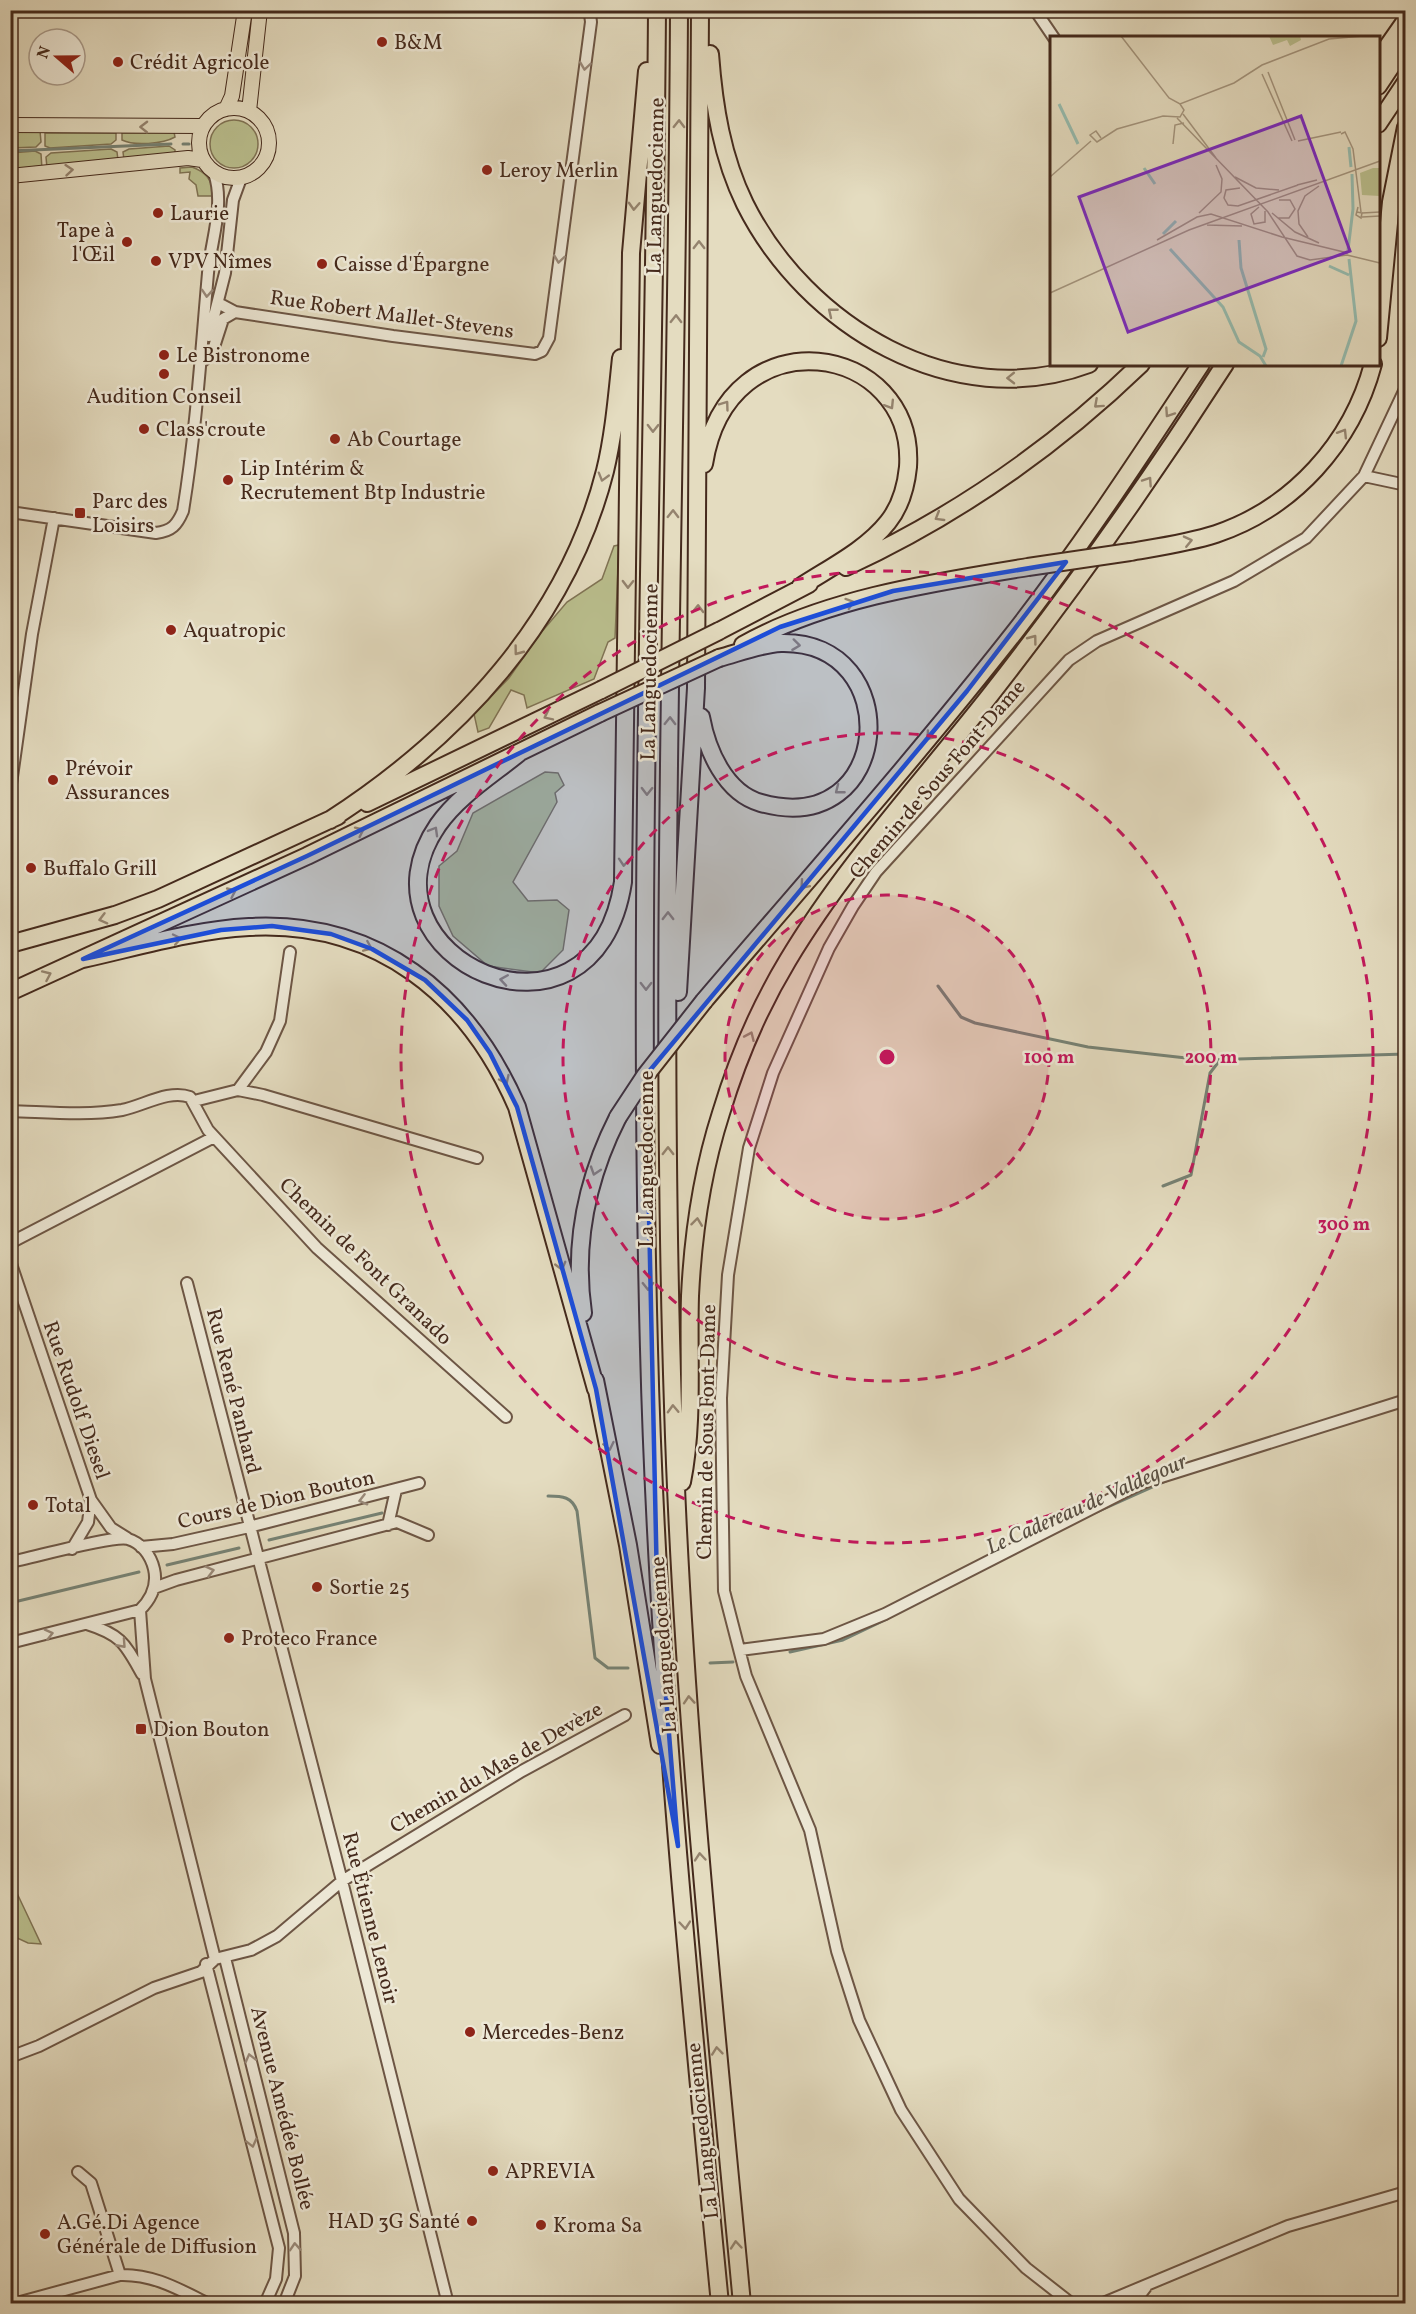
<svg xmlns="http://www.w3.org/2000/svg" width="1416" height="2314" viewBox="0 0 1416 2314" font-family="Vollkorn,serif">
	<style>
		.green { fill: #babf8e; stroke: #807455; stroke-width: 1.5 }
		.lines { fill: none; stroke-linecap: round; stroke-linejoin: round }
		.stream { stroke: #768274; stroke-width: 3 }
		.minor-casing { stroke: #6d5645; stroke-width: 14 }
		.major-casing { stroke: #452a1c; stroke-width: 16 }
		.highway-casing { stroke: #452a1c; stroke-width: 20 }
		.minor { stroke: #ede8d6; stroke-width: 10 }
		.major { stroke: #e4dcc0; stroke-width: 14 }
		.highway { stroke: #e4dcc0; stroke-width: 16 }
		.highway-bridge-casing { stroke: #452a1c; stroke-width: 20; stroke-linecap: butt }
		.highway-bridge { stroke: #e4dcc0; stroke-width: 16 }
		.oneway { stroke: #998979 }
		.oneway2 { stroke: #94836e }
		.marked { fill: #1d4ed8; fill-opacity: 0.2; stroke: #1d4ed8; stroke-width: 4.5; stroke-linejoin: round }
		.ring { fill: none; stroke: #c2185b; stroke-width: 3; stroke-dasharray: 10 8 }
		.poi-dot { fill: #8f2418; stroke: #ede8d6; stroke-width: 2 }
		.labels { text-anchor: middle; stroke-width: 5; stroke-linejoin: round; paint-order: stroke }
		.poi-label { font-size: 21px; fill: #452a1c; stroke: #ede8d6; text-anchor: start }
		.street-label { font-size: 21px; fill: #452a1c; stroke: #ede8d6 }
		.water-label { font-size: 22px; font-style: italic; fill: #594e41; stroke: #ede8d6 }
		.inset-river { fill: none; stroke: #96bcaf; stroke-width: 3 }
		.inset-road { fill: none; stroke: #a4957e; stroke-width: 1.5 }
		.view { fill: #7b2cbf; fill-opacity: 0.15; stroke: #7b2cbf; stroke-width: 3 }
		.inset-edge { fill: none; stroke: #452a1c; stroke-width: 3 }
		.centre { fill: #c2185b; stroke: #ede8d6; stroke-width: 3 }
		.ring-label { font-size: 18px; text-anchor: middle; font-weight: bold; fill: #c2185b; stroke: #ede8d6; stroke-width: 5; stroke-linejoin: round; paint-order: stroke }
	</style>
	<rect width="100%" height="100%" fill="#e4dcc0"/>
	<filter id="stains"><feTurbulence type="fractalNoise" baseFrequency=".00333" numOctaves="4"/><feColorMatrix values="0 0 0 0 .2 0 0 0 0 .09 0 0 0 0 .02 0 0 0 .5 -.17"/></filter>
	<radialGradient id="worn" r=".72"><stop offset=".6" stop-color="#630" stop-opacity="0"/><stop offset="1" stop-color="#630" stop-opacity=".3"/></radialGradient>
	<!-- green -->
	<path class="green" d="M210 144a24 24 0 1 1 48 0a24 24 0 1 1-48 0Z
		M40,131L41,142L36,147L11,148V132Z
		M174,132L175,137C163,144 134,146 122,140V133Z
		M45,133H116V140L111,144L50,148L45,146Z
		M169,146L175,150V155L124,160L123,152L129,149Z
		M111,149L117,152L118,160L47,168L46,157L51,153Z
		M35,151L41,154L42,169L11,172V153Z
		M192,167C206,172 214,181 212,196H198L196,185L189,179L190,172L180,173V168Z
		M619,545L615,638L608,642L594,679L527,708L524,695L511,690L489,728L478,732L474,714L509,678L539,635L567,602L602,579L614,546Z
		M545,772L558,773L564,785L555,793L557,802L513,882L528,901L557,900L569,910L563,950L540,973L488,966L453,936L439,906V866L457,851L473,813Z
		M11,1881L15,1889L41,1944L28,1943L15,1937L11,1925Z"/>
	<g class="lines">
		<!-- stream -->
		<path class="stream" d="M183,144H189
			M10,151L171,144
			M938,986L961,1017L975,1023L1088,1047L1204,1060L1406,1054
			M1163,1186L1191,1175L1210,1073L1220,1060
			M548,1496C563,1496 572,1497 577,1511L595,1658L608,1668H628
			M1090,1515L1166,1481
			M269,1540L382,1513
			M167,1565L239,1548
			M10,1603L139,1572
			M790,1652L843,1640L887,1619
			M710,1663L733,1662"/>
		<defs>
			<path id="minor" d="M1035,10L1054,38
				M218,303L235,312L393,336L535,354L542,351L549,338L591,22L590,14L585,10
				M209,336L225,273L233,200L241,178
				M204,360L213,350L223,319L235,312
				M1364,476L1406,485
				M10,512L156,533C172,531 177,525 183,511C196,431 201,352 208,273C211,240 225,205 214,173
				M10,791L32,634L54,518
				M238,1090L266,1052L280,1021L290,952
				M194,1101L238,1090L263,1095L477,1158
				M10,1111C47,1112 86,1116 122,1110C143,1106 169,1089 190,1097L208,1130L317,1248L506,1417
				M10,1243L214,1137
				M10,1261L91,1500L111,1528L127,1538
				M187,1283L342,1881L448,2304
				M388,1525L396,1490
				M141,1547L173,1544L249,1527L419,1483
				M72,1549L88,1522L91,1500
				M10,1562C32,1558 112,1535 128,1539C142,1543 151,1556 154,1569C158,1586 151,1599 140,1610L10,1643
				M154,1588L176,1580L397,1522L428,1535
				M140,1610L145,1679L215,1959
				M87,1624C122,1635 125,1644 142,1674
				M740,1650L824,1639L885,1614L1142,1483L1406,1400
				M225,1958L294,2233L295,2276L284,2304
				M206,1964L279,2248L276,2279L265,2304
				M10,2057L39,2046L154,1988L201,1972L215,1959L251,1950L277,1936L342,1881L522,1771L625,1715
				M78,2172L91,2183L120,2275
				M13,2304L120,2275C154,2274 180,2290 209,2304
				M1072,2304L1026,2268L959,2199L901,2110L859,2020L837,1951L810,1830L746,1676L724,1591L721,1398L728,1275L749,1148L773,1073L829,948L853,906L876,872L1069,660L1097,641L1234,581L1306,538L1364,476L1406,387
				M1101,2304L1288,2226L1406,2192
				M1133,2304L1146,2287"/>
			<path id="major" d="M199 143a35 35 0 1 1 70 0a35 35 0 1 1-70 0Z
				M226,109L232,96L245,10
				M249,111L260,10
				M10,125L202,126
				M10,176L188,158L202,160"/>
			<path id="highway" d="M657,10C654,456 637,903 649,1349C657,1668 689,1986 720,2304
				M679,10C677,476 658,941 673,1406C682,1706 714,2005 742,2304
				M710,54C714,107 722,157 745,204C806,326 953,415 1089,364
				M1378,60L1406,20
				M1378,86L1406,44
				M1378,124L1406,82
				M1378,338L1391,202L1406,127
				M704,464C728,312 916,342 908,467C906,487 900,507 888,522C866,550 829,568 800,587
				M1130,552C1159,547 1188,543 1216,534C1293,508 1352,443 1373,364
				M846,567C954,517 1055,447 1141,364
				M719,631L809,584
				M743,645C826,598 936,582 1028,567
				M701,717C707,750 725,793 761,803C894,840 907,640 781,643C760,644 738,653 719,658
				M519,753C492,775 458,796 438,825C347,957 594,1071 623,882L631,253L647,71
				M367,803L601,690
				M330,820C458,737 567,621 605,471C614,434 617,395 621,358
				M10,944L115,915L158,899L338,816
				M83,959C137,947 193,930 249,927C377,920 468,994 517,1107L596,1389
				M10,992L307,856L600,713
				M678,992L696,688L700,10
				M704,1001C808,879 915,759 1014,633C1081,547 1141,455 1201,364
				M583,1313C573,1244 586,1180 618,1117
				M595,1380L628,1545L660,1745
				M682,1482C694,1422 688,1358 690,1296C693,1234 702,1172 721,1113C737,1060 759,1008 788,960C845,865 922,782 991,694C1074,588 1152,478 1225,364"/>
		</defs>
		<!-- minor casing -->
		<use href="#minor" class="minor-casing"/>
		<!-- major casing -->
		<use href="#major" class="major-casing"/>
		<!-- highway casing -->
		<use href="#highway" class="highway-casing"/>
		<!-- minor -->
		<use href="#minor" class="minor"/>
		<!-- major -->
		<use href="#major" class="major"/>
		<!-- highway -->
		<use href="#highway" class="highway"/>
		<defs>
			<path id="highway-bridge" d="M1028,567L1130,552
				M601,690L719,631
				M600,713L719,658
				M618,1117L645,1076L704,1001"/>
		</defs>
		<!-- highway-bridge casing -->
		<use href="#highway-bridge" class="highway-bridge-casing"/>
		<!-- highway-bridge -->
		<use href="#highway-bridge" class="highway-bridge"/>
	</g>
	<!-- one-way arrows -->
	<defs><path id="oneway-chevron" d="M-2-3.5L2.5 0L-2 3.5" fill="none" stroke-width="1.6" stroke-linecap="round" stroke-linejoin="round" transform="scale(1.5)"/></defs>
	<g class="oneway">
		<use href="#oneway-chevron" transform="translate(585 66) rotate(98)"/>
		<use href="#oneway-chevron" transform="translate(559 259) rotate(98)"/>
		<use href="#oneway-chevron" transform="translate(207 293) rotate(94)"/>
		<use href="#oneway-chevron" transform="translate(363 1500) rotate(166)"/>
		<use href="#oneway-chevron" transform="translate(210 1571) rotate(-14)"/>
		<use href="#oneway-chevron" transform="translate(49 1634) rotate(-14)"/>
		<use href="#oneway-chevron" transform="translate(122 1644) rotate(48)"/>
		<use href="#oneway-chevron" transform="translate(250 2058) rotate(-104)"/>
		<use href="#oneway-chevron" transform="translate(252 2143) rotate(76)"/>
		<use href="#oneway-chevron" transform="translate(295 2247) rotate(-94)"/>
	</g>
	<g class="oneway2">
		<use href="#oneway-chevron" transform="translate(679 124) rotate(-89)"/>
		<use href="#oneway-chevron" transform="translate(144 127) rotate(-179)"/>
		<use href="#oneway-chevron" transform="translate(69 170) rotate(-5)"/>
		<use href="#oneway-chevron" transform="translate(634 206) rotate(93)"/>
		<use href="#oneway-chevron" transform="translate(699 245) rotate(-90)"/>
		<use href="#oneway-chevron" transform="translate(832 312) rotate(-141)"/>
		<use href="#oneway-chevron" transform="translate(676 319) rotate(-89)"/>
		<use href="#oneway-chevron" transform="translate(1011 378) rotate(179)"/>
		<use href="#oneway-chevron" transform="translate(1098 404) rotate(138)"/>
		<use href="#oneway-chevron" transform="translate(725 405) rotate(-54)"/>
		<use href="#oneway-chevron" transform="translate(890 405) rotate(58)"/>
		<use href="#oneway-chevron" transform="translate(1169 413) rotate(124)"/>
		<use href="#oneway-chevron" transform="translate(653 428) rotate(91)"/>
		<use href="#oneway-chevron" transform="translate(1343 433) rotate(-58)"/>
		<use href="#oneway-chevron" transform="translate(603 477) rotate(106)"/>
		<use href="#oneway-chevron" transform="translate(1148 481) rotate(-56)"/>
		<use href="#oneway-chevron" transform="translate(673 514) rotate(-89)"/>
		<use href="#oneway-chevron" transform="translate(939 517) rotate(149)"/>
		<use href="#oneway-chevron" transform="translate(1188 541) rotate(-13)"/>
		<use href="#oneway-chevron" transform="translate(628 584) rotate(91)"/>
		<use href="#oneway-chevron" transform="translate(850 603) rotate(-18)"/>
		<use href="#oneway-chevron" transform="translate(698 609) rotate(-89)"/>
		<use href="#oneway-chevron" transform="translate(1033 639) rotate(-53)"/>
		<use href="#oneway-chevron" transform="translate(796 645) rotate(7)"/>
		<use href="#oneway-chevron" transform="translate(518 651) rotate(127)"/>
		<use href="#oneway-chevron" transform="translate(548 716) rotate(154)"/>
		<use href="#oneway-chevron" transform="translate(670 721) rotate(-89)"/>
		<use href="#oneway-chevron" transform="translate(930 736) rotate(130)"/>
		<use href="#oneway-chevron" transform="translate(839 790) rotate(142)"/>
		<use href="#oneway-chevron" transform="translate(647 791) rotate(91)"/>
		<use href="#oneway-chevron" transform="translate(360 831) rotate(-26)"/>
		<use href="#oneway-chevron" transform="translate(434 831) rotate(-60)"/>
		<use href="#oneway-chevron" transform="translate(624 862) rotate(94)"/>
		<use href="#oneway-chevron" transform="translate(804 885) rotate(131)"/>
		<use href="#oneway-chevron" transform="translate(232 892) rotate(-25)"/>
		<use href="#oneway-chevron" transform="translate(668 916) rotate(-90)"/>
		<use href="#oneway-chevron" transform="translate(103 919) rotate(165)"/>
		<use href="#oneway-chevron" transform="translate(177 939) rotate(-12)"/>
		<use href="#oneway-chevron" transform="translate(368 947) rotate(23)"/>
		<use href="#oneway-chevron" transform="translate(47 975) rotate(-24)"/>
		<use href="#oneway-chevron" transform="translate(504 980) rotate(-171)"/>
		<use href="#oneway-chevron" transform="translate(646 986) rotate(90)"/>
		<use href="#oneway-chevron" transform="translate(750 1036) rotate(-66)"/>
		<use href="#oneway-chevron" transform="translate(505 1080) rotate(65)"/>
		<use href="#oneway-chevron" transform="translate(668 1151) rotate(-90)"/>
		<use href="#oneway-chevron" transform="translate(595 1171) rotate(108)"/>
		<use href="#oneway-chevron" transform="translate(697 1222) rotate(-83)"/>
		<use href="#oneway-chevron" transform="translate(561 1266) rotate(75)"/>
		<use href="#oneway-chevron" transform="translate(648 1286) rotate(89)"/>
		<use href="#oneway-chevron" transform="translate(673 1409) rotate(-92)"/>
		<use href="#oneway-chevron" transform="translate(609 1446) rotate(78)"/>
		<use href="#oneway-chevron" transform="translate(689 1700) rotate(-94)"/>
		<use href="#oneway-chevron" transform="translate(700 1857) rotate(-95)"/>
		<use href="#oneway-chevron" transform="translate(685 1925) rotate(85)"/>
		<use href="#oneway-chevron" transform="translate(717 2051) rotate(-96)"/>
		<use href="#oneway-chevron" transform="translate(736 2245) rotate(-95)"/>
	</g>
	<!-- marked area -->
	<path class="marked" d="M1066,562L967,691L646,1075L657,1584L678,1846L596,1389L517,1107L490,1053L467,1020L425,980L372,949L331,934L272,926L221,930L83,959L307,856L780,627L893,591Z"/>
	<!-- distance rings -->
	<circle cx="887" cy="1057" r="162" fill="#c2185b" fill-opacity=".12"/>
	<g class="ring">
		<circle cx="887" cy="1057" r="162"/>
		<circle cx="887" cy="1057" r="324"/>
		<circle cx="887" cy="1057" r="486"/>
	</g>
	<!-- markers -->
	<g class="poi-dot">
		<circle cx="382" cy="42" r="6"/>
		<circle cx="118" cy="62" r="6"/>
		<circle cx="487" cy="170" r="6"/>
		<circle cx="158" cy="213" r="6"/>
		<circle cx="127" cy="242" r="6"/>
		<circle cx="156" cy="261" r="6"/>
		<circle cx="322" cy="264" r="6"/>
		<circle cx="164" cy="355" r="6"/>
		<circle cx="164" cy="374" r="6"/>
		<circle cx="144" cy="429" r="6"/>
		<circle cx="335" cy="439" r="6"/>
		<circle cx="228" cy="480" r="6"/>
		<rect x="74" y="507" width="12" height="12" rx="3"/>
		<circle cx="171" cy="630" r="6"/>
		<circle cx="53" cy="780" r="6"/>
		<circle cx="31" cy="868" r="6"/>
		<circle cx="33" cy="1505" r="6"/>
		<circle cx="317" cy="1587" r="6"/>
		<circle cx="229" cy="1638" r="6"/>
		<rect x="135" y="1723" width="12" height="12" rx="3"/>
		<circle cx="470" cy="2032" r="6"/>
		<circle cx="493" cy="2171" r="6"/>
		<circle cx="472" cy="2221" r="6"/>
		<circle cx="541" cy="2225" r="6"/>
		<circle cx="45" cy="2234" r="6"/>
	</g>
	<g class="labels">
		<!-- poi labels -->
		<g class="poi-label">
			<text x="394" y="49">B&amp;M</text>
			<text x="130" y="69">Crédit Agricole</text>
			<text x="499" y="177">Leroy Merlin</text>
			<text x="170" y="220">Laurie</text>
			<text x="115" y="237" text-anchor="end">Tape à<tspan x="115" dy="24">l'Œil</tspan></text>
			<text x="168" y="268">VPV Nîmes</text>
			<text x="334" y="271">Caisse d'Épargne</text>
			<text x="176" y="362">Le Bistronome</text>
			<text x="164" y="403" text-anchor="middle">Audition Conseil</text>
			<text x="156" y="436">Class'croute</text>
			<text x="347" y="446">Ab Courtage</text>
			<text x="240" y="475">Lip Intérim &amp;<tspan x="240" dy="24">Recrutement Btp Industrie</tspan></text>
			<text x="92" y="508">Parc des<tspan x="92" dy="24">Loisirs</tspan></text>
			<text x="183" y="637">Aquatropic</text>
			<text x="65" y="775">Prévoir<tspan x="65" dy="24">Assurances</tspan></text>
			<text x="43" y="875">Buffalo Grill</text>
			<text x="45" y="1512">Total</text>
			<text x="329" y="1594">Sortie 25</text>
			<text x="241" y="1645">Proteco France</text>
			<text x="153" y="1736">Dion Bouton</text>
			<text x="482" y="2039">Mercedes-Benz</text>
			<text x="505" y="2178">APREVIA</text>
			<text x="460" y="2228" text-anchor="end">HAD 3G Santé</text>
			<text x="57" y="2229">A.Gé.Di Agence<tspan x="57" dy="24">Générale de Diffusion</tspan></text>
			<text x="553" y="2232">Kroma Sa</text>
		</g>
		<!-- street labels -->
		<g class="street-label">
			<text transform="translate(655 186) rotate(-89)" y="7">La Languedocienne</text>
			<text transform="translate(392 314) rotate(8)" y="7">Rue Robert Mallet-Stevens</text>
			<text transform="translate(649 672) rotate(-89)" y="7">La Languedocienne</text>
			<text transform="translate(937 779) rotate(-49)" y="7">Chemin de Sous Font-Dame</text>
			<text transform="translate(646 1159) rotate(-90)" y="7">La Languedocienne</text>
			<text transform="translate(366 1261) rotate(44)" y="7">Chemin de Font Granado</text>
			<text transform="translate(234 1391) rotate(76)" y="7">Rue René Panhard</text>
			<text transform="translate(77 1400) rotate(71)" y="7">Rue Rudolf Diesel</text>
			<text transform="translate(706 1432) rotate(-89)" y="7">Chemin de Sous Font-Dame</text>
			<text transform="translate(276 1499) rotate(-13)" y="7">Cours de Dion Bouton</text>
			<text transform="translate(663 1645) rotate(-94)" y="7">La Languedocienne</text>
			<text transform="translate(496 1767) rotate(-30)" y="7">Chemin du Mas de Devèze</text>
			<text transform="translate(371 1918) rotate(76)" y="7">Rue Étienne Lenoir</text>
			<text transform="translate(283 2108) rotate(76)" y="7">Avenue Amédée Bollée</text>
			<text transform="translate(702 2131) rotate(-96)" y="7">La Languedocienne</text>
		</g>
		<!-- water labels -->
		<g class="water-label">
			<text transform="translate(1086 1503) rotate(-24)" y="8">Le Cadereau de Valdegour</text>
		</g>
	</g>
	<!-- overview -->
	<g transform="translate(1050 36)">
		<rect width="330" height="330" fill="#e4dcc0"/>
		<path d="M219,0H250L251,4L240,10L237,4L223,9ZM323,132H330V160L312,159L310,137Z" fill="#babf8e"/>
		<path class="inset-river" d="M9,68L28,108M299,111L301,131M94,132L105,148M113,198L126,185M189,204L191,232L216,313L213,321M120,213L173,271L189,306L210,320L216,330M298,214L303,173L302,138M279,230L299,239M291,330L306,285L299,223"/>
		<path class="inset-road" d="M71,0L119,62L130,68L184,47L212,29L279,3L313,0M218,36L245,104M212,38L242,105M133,78L166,122M127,82L218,176L247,220L260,224L297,219L330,227M291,98L295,96L303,113L311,176M51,102L46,95L40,99L47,106L67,93L113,80L130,81L134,74L130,68M248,105L291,96M123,108L125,89L134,87M0,141L41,105M185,141L206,152L229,154M247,149L267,144M190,152L176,154L174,162L178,169L188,170L248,149M209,171L201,178L204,188L215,186V175M307,176L312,177L311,182L306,179L308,171M149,177L171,156L172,143L166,129M222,177L245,196L269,207M312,177L330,176M312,181L330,180M228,182H239L245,173L240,164H229M157,189L192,190M258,201L249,188L248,175L255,160L269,150M107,204L147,181L161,178L232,201L298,217M0,257L139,194L330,125"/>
		<path class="view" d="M251,80L300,215L78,296L29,161Z"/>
		<rect width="330" height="330" class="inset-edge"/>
	</g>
	<circle cx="887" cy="1057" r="9" class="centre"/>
	<g class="ring-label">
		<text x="1049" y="1063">100 m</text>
		<text x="1211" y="1063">200 m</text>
		<text x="1344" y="1230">300 m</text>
	</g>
	<!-- margin -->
	<rect width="1416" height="2314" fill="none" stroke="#e4dcc0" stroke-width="36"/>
	<rect x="12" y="12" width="1392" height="2290" fill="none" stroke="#452a1c" stroke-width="3"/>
	<rect x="18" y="18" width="1380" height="2278" fill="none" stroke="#452a1c" stroke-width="1.5"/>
	<!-- north arrow -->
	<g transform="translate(57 57) rotate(290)"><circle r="28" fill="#ede8d6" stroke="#aa9c8c" stroke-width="1.5"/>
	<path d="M0-4.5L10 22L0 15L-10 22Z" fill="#8f2418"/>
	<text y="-9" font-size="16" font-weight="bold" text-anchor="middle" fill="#452a1c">N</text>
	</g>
	<rect width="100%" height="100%" filter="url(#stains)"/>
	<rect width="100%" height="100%" fill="url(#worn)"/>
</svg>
